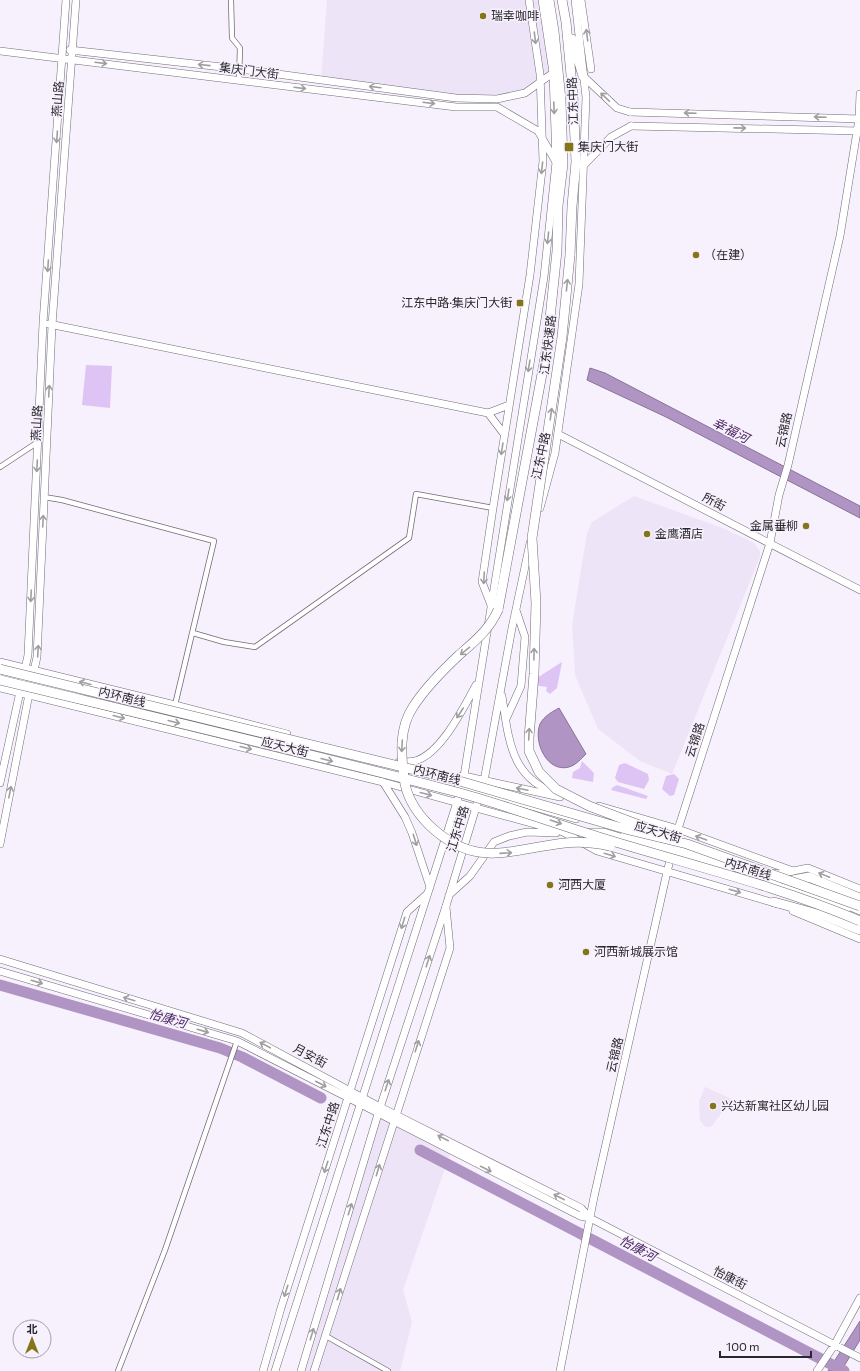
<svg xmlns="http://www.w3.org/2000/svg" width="860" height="1371" viewBox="0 0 860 1371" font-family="Commissioner,'Noto Sans SC',sans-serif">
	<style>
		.built { fill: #eee4f7 }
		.green { fill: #dec4f4 }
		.water { fill: #af94c4; stroke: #877497 }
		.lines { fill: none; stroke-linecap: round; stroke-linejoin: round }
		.river { stroke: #af94c4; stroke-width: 11 }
		.street-casing { stroke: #716b76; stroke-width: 6 }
		.secondary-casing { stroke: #716b76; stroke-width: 8 }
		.primary-casing { stroke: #716b76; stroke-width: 8 }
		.highway-casing { stroke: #716b76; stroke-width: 10 }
		.street { stroke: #fff; stroke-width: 4.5 }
		.secondary { stroke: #fff; stroke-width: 7 }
		.primary { stroke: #fff; stroke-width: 7 }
		.highway { stroke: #fff; stroke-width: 9 }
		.highway-bridge-casing { stroke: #716b76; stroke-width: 10; stroke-linecap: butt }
		.highway-bridge { stroke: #fff; stroke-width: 9 }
		.oneway { stroke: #9f9ea0 }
		.poi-dot { fill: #847518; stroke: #f7f0fd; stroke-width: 1.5 }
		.labels { text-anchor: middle; stroke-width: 3; stroke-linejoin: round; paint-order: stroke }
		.poi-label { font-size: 12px; fill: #2a282d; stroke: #f7f0fd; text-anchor: start }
		.street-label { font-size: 12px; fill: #2a282d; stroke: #f7f0fd }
		.water-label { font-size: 13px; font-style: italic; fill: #4a2762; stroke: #f7f0fd }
	</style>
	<rect width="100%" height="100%" fill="#f7f0fd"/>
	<!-- built -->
	<path class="built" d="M327,0H542L553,73L525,93L497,99L456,98L321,80Z
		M634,496L725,529L754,543L760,551V557L672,774L640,761L598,729L575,675L572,625L587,533L592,522Z
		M705,1087L732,1099L711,1127H706L700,1121L699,1101Z
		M378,1114L451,1151L403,1290L412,1322L400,1371H301Z"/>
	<!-- green -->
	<path class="green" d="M86,365L112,366L110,408L82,405Z
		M562,662L557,688L550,694L546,691L547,687L533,685L532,681Z
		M582,761L594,773L593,782L572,778L573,772L580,768Z
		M625,763L648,774L649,780L644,789L618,782L615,778L619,765Z
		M674,774L679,779L674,795L670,796L662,789L666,776Z
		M617,785L648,796L646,799L611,790L613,787Z"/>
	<!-- water -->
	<path class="water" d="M590,368L605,373L860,506V518L666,417L587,380Z
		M559,708L586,754C581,759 576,765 569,767C547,773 533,742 540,724C544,716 552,712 559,708Z
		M860,1321V1340L841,1371H828Z"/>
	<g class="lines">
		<!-- river -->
		<path class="river" d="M0,985L220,1048L242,1057L321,1098
			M420,1150L844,1371"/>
		<defs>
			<path id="street" d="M231,0L232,38L240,48L239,80
				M0,467L38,442
				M44,497L62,500L214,541L175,705
				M193,633L224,642L255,647L409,538L416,494L493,508
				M326,1336L388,1371
				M118,1371L165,1250L237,1041"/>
			<path id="secondary" d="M581,0L591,69
				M70,50L240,69L456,98L497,99L525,93L553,73
				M0,51L456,107H497L538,131L556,162
				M630,112L860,119
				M631,126L859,131
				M49,324L488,413L509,405
				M488,413L504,434
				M558,434L860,590
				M491,605L482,582L493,508L530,275L543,161L540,74L529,0
				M33,675L37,657L52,325L76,0
				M459,777L464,776L560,797
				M0,783L28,655L43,323L66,0
				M599,806L678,829L793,871L808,868L860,889
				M563,832L597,851L778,904
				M0,844L30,689
				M793,911L860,939
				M0,959L242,1033L380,1107L581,1208L590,1218
				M0,971L237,1041L580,1216L590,1218L860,1358
				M263,1371L281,1308L407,912L427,894
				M314,1371L450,948L446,907
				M560,1371L594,1197L667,872L678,829L770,543L779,495L788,465L840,236L859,119L860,94
				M817,1371L835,1344L860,1298"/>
			<path id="primary" d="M583,76L617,108L630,112
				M584,165L611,137L631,126
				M540,508L555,453L579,284L586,97L575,0
				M0,662L175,705L287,734
				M0,688L383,782L563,832H577
				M502,696C509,742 511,781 562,795
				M506,719L521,686L525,637L516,610
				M399,762C404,762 410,762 415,761C441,754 464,707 476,685
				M383,782L405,817L412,833L430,887
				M458,785L576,819
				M590,832H604L728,870
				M625,833L777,881
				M774,873L779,874L793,871
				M770,883L847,909
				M449,895L470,876L494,842L509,836L527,832L556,833
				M844,904L860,911
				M275,1371L457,802L464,776L544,277L556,162L553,73L542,0
				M301,1371L378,1114L446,906L484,781L512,628L530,543"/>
			<path id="highway" d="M562,0L566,22L573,96L576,162L572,206L570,255
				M572,39L583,76
				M498,610L547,347L557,251L558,206L563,164L561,100L554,31L549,0
				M788,881L809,877L860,898
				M774,902L825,916L860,930"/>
		</defs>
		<!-- street casing -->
		<use href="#street" class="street-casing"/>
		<!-- secondary casing -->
		<use href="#secondary" class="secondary-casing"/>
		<!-- primary casing -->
		<use href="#primary" class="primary-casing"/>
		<!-- highway casing -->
		<use href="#highway" class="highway-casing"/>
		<!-- street -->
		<use href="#street" class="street"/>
		<!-- secondary -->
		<use href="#secondary" class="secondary"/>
		<!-- primary -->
		<use href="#primary" class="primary"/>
		<!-- highway -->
		<use href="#highway" class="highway"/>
		<defs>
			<path id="highway-bridge" d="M570,255L562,337L532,538L536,603L534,674L529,738V751L539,772L556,789L589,806L663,834
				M498,610C489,630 475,641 459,655C442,671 425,688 413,707C399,728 401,754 404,778C406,795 416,812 429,825C476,870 510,849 565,843C580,841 596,843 610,846
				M0,669L456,780L629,830L687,844L860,906
				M0,680C150,716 300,751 449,790C500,803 549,822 599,837C686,864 776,885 860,921"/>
		</defs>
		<!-- highway-bridge casing -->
		<use href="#highway-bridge" class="highway-bridge-casing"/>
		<!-- highway-bridge -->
		<use href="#highway-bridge" class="highway-bridge"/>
	</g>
	<!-- one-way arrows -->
	<defs><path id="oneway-shaft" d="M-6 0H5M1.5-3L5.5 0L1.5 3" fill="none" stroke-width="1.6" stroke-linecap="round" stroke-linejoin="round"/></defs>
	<g class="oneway">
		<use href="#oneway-shaft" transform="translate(587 35) rotate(-97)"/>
		<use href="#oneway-shaft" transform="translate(535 38) rotate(83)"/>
		<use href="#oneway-shaft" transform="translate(101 63) rotate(7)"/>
		<use href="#oneway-shaft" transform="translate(204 65) rotate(-174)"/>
		<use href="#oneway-shaft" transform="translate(375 87) rotate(-173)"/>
		<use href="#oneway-shaft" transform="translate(300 88) rotate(7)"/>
		<use href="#oneway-shaft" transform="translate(605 97) rotate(-136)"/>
		<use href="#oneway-shaft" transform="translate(429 103) rotate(7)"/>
		<use href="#oneway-shaft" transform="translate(554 108) rotate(88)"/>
		<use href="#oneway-shaft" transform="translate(690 113) rotate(-178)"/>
		<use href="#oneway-shaft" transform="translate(820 117) rotate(-178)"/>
		<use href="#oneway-shaft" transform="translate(740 128) rotate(1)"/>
		<use href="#oneway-shaft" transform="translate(57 137) rotate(94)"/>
		<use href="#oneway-shaft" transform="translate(542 168) rotate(96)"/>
		<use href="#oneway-shaft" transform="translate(548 238) rotate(96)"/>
		<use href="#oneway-shaft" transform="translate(48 266) rotate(94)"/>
		<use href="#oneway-shaft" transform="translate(567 285) rotate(-84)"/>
		<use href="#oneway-shaft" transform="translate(529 366) rotate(99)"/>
		<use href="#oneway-shaft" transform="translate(49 391) rotate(-87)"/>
		<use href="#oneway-shaft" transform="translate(551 414) rotate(-82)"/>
		<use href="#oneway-shaft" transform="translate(502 449) rotate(99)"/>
		<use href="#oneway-shaft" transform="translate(37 466) rotate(93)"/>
		<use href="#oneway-shaft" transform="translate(508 495) rotate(99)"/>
		<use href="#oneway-shaft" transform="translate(43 521) rotate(-87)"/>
		<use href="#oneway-shaft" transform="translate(484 578) rotate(93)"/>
		<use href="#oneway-shaft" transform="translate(31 596) rotate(93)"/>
		<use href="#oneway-shaft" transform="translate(38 651) rotate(-87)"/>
		<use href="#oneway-shaft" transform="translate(465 651) rotate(141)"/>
		<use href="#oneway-shaft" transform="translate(534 654) rotate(-89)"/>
		<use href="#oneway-shaft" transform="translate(85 683) rotate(-166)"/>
		<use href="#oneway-shaft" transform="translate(460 713) rotate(123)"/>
		<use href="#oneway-shaft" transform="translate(119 717) rotate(14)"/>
		<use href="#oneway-shaft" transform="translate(174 722) rotate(14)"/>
		<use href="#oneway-shaft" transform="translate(529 734) rotate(-87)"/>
		<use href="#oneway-shaft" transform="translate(402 746) rotate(93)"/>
		<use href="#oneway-shaft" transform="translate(246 748) rotate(14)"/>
		<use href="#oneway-shaft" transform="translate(327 760) rotate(14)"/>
		<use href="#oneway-shaft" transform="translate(522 789) rotate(-168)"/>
		<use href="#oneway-shaft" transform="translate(10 792) rotate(-79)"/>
		<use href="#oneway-shaft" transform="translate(426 794) rotate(15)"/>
		<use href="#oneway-shaft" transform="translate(556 822) rotate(19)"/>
		<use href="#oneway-shaft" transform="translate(701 838) rotate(-160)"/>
		<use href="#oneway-shaft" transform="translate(415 840) rotate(73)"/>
		<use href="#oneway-shaft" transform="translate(506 853) rotate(-4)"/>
		<use href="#oneway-shaft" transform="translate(610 855) rotate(17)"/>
		<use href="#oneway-shaft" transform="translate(824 875) rotate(-158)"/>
		<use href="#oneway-shaft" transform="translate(735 891) rotate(16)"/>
		<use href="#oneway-shaft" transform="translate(403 923) rotate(107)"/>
		<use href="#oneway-shaft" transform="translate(428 961) rotate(-72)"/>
		<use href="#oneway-shaft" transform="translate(37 982) rotate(16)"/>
		<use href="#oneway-shaft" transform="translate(129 999) rotate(-163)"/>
		<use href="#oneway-shaft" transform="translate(203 1031) rotate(16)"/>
		<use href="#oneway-shaft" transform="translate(265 1045) rotate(-152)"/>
		<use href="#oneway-shaft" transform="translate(417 1046) rotate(-72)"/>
		<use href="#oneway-shaft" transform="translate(321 1084) rotate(27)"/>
		<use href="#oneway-shaft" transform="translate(387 1085) rotate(-72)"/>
		<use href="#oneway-shaft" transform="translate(443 1138) rotate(-153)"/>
		<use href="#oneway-shaft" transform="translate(326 1167) rotate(108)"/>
		<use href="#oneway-shaft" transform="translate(486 1169) rotate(27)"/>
		<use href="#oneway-shaft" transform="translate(378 1170) rotate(-73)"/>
		<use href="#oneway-shaft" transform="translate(559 1197) rotate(-153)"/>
		<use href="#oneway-shaft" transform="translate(350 1209) rotate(-73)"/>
		<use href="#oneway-shaft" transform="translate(286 1291) rotate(108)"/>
		<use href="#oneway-shaft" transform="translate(339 1294) rotate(-73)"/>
		<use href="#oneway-shaft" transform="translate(312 1334) rotate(-73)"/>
	</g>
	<!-- markers -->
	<g class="poi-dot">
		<circle cx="483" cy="16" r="4"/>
		<rect x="564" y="142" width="10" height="10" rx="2"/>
		<circle cx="696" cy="255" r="4"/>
		<rect x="516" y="299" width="8" height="8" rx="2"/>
		<circle cx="806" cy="526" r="4"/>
		<circle cx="647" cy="534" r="4"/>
		<circle cx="550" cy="885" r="4"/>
		<circle cx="586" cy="952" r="4"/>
		<circle cx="713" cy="1106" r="4"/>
	</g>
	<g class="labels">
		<!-- poi labels -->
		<g class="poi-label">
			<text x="491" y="20">瑞幸咖啡</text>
			<text x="578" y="151">集庆门大街</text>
			<text x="704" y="259">（在建）</text>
			<text x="512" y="307" text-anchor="end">江东中路·集庆门大街</text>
			<text x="798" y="530" text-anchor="end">金属垂柳</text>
			<text x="655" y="538">金鹰酒店</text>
			<text x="558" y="889">河西大厦</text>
			<text x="594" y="956">河西新城展示馆</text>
			<text x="721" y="1110">兴达新寓社区幼儿园</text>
		</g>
		<!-- street labels -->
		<g class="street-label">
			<text transform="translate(249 71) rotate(7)" y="4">集庆门大街</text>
			<text transform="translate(58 99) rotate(-86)" y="4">燕山路</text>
			<text transform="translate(573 101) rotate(-92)" y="4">江东中路</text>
			<text transform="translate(548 345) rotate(-83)" y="4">江东快速路</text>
			<text transform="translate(37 423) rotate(-87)" y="4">燕山路</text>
			<text transform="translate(784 430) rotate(-78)" y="4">云锦路</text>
			<text transform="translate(541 456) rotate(-78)" y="4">江东中路</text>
			<text transform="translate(714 502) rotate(27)" y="4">所街</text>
			<text transform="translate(122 697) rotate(14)" y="4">内环南线</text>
			<text transform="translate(695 740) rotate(-72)" y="4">云锦路</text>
			<text transform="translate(285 747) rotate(14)" y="4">应天大街</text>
			<text transform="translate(437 775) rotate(14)" y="4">内环南线</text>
			<text transform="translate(458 829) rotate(-73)" y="4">江东中路</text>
			<text transform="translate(658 832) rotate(16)" y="4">应天大街</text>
			<text transform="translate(748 869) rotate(17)" y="4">内环南线</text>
			<text transform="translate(615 1055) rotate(-77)" y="4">云锦路</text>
			<text transform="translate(310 1056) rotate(28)" y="4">月安街</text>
			<text transform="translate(328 1125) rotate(-72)" y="4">江东中路</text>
			<text transform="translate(730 1278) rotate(27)" y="4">怡康街</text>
		</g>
		<!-- water labels -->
		<g class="water-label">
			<text transform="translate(731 430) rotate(27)" y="5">幸福河</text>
			<text transform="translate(168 1018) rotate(16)" y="5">怡康河</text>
			<text transform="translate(638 1248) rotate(28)" y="5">怡康河</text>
		</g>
	</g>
	<!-- north arrow -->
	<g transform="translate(32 1339)"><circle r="19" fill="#f7f0fd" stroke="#a5a0aa"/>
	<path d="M0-3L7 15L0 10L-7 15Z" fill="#847518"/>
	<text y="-6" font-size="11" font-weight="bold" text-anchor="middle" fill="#2a282d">北</text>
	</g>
	<!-- scale -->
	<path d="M720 1351v6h91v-6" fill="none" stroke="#2a282d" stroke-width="2"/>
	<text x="726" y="1351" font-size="12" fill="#2a282d" stroke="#f7f0fd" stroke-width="3" paint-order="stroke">100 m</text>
</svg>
